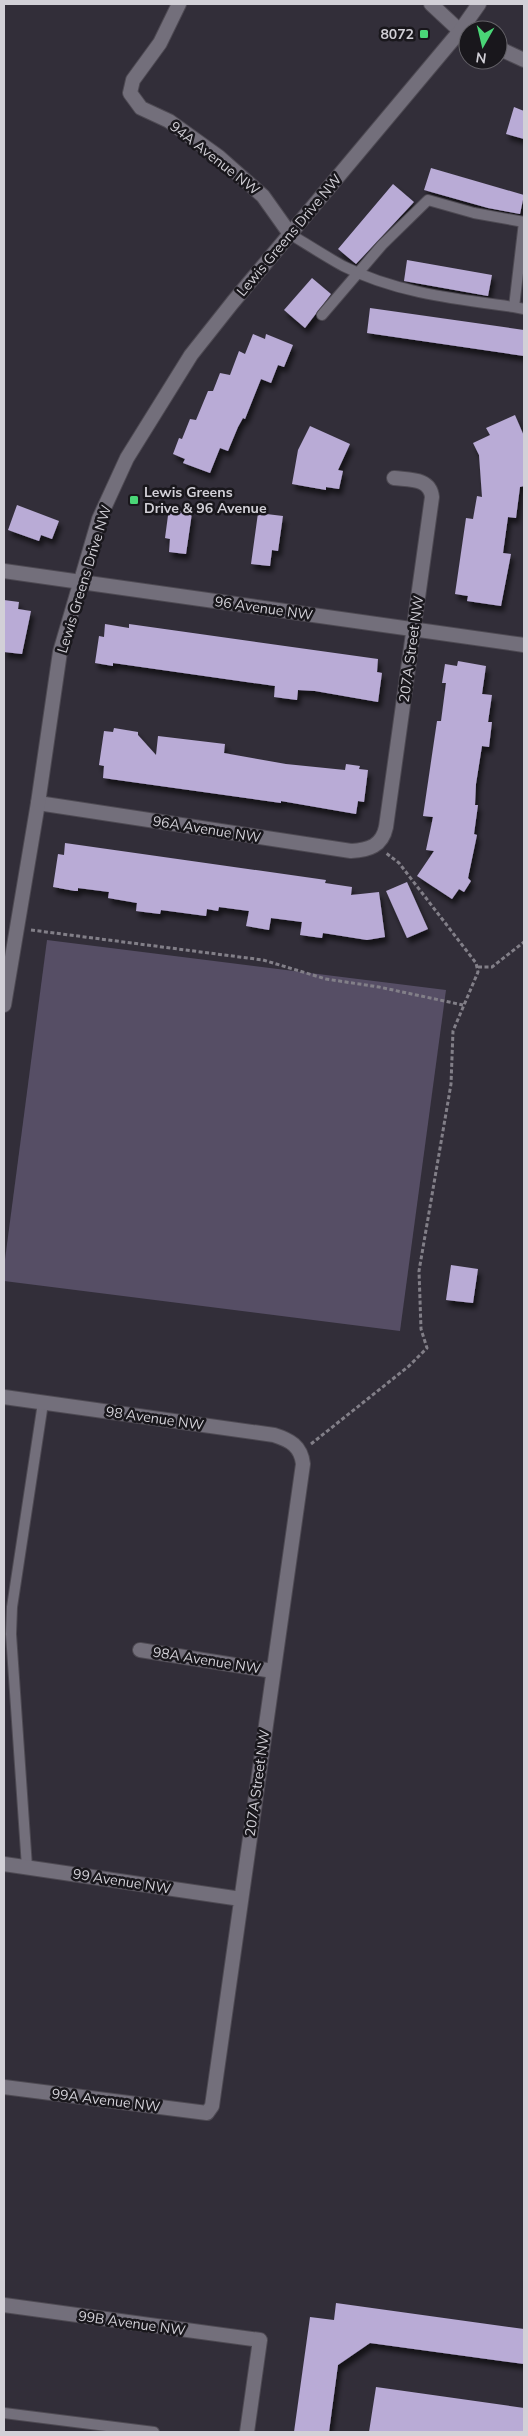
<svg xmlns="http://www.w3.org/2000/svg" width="528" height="2436" viewBox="0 0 528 2436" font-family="Mulish,sans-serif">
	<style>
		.green { fill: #564e65 }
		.building { fill: #b9abd6; filter: url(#shadow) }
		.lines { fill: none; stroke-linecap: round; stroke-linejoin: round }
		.service-casing { stroke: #4e4a53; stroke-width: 12 }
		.minor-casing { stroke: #4e4a53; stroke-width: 16 }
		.tertiary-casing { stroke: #4e4a53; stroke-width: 16 }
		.path { stroke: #827f88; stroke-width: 3; stroke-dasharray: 4 2.5; stroke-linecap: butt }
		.service { stroke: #736f7b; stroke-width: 10 }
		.minor { stroke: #736f7b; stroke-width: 14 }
		.tertiary { stroke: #736f7b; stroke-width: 14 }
		.poi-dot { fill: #4ad677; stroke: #19171c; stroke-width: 2 }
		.labels { text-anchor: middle; stroke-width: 5; stroke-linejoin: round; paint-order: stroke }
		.poi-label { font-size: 14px; font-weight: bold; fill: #d2d0d7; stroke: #19171c; text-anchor: end }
		.street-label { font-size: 14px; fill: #d2d0d7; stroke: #19171c }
	</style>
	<defs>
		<filter id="shadow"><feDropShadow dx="3" dy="5.5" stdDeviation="2.5" flood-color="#0009"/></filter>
	</defs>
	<rect width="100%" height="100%" fill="#322e39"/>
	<!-- green -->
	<path class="green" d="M47,940L446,990L400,1331L4,1281V1267Z"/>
	<!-- building -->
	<path class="building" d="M514,107L524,111V139L506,134Z
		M431,168L524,195L520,214L488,208L424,190Z
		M393,184L414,202L356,264L338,249Z
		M407,260L492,275L488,296L404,281Z
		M312,278L331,294L305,328L284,310Z
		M370,308L524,330V356L367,333Z
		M253,334L265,339L266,334L293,345L284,367L278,365L271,383L261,379L245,419L243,418L238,427L228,451L220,448L210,473L183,463L185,459L173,454L179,438L182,439L190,419L196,420L208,391H213L220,373L230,375L239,351L245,354Z
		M515,415L524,436V486L520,487L516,518L508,517L503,553L511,554L501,606L467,601L468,596L455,594L466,518L473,519L477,496L482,497L479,455L473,443L490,435L486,428Z
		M310,426L350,444L338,470L343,471L339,489L326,487V490L292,484L298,450Z
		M17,505L59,521L52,539L41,535L39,541L8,530Z
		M169,508L192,513L186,554L169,552L170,539L165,538Z
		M258,513L283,516L278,551L272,550L270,566L251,564Z
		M4,600L19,602L18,609L31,611L22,654L4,652Z
		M105,624L129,628V624L378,659L377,672L382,673L378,702L315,691L298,690L297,700L274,697L275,686L113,663V666L95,663L99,636L104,637Z
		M458,661L486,666L482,694L492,695L488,722H492L489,747L482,746L476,784L475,805H478L474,834L477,835L468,878L471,881L464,892L459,889L452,899L417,876L434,851L426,850L433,817L423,816L437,721H441L446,683H442L445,664L457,666Z
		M114,728L138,732V735L156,755L158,736L225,744L224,753L286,764L345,770L346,764L360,766L359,769L368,770L364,802L358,801L356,814L281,801V803L103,778L104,766L99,765L104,731L113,732Z
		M65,843L326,880L325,883L352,887L351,895L379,892L385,937L367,940L323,933L322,938L300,935L302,922L271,918L269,930L246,926L249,911L219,907L218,911L207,909L206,916L161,910L160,914L136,911L137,903L108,898L109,892L78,888V891H75L53,887L58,854L64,855Z
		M407,882L428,929L407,938L386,891Z
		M451,1265L478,1269L473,1303L446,1300Z
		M336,2303L524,2329V2364L370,2343L338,2365L329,2432H294L310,2317L334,2320Z
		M376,2387L524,2408V2432H369Z"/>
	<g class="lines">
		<defs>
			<path id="service" d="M290,234C308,245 325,256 343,266C396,293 456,299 514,307
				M322,315L382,245L428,200L474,213L524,222L514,307L524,309
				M27,1867L11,1634L12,1607L43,1403
				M4,2413L154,2432"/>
			<path id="minor" d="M179,4L160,43L133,80L130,93L141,108L169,121L219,157L263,196L290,234
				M431,4L460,31L468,35
				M498,48L524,60
				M4,571L81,582
				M38,803L351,851C369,850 382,846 386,827L432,497C430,478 410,480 394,478
				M4,1397L274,1435C290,1440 301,1446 303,1464L212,2106L207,2113L4,2087
				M140,1650L273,1671
				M4,1864L241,1899
				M4,2305L260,2340L247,2432"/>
			<path id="tertiary" d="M81,582L524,645
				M4,1005L38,803L60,652L99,519L127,458L191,355L233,302L460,31L479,4"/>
		</defs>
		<!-- service casing -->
		<use href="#service" class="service-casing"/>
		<!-- minor casing -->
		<use href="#minor" class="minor-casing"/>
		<!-- tertiary casing -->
		<use href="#tertiary" class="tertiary-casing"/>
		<!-- path -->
		<path class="path" d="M31,930L263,960L326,979L379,987L463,1005
			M478,967H492L524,942
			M311,1444L409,1366L427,1348L421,1329L419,1271L451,1084L453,1031L478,972L476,963L399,863L386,853"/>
		<!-- service -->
		<use href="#service" class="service"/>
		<!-- minor -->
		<use href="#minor" class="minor"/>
		<!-- tertiary -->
		<use href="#tertiary" class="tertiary"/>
	</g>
	<!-- markers -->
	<g class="poi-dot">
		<rect x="419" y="29" width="10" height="10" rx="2.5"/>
		<rect x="129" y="495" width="10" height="10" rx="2.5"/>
	</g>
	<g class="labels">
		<!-- poi labels -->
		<g class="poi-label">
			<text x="414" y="39">8072</text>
			<text x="144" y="497" text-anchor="start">Lewis Greens<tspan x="144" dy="16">Drive &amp; 96 Avenue</tspan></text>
		</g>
		<!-- street labels -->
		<g class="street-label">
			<text transform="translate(215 158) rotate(38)" y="5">94A Avenue NW</text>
			<text transform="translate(289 235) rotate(-50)" y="5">Lewis Greens Drive NW</text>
			<text transform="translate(84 579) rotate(-73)" y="5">Lewis Greens Drive NW</text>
			<text transform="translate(264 608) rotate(8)" y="5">96 Avenue NW</text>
			<text transform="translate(411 649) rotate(-82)" y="5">207A Street NW</text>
			<text transform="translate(207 829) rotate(9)" y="5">96A Avenue NW</text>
			<text transform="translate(155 1418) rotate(8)" y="5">98 Avenue NW</text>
			<text transform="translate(207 1660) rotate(9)" y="5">98A Avenue NW</text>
			<text transform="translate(257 1783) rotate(-82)" y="5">207A Street NW</text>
			<text transform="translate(122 1881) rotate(9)" y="5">99 Avenue NW</text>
			<text transform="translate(106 2100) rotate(7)" y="5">99A Avenue NW</text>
			<text transform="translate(132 2323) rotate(8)" y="5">99B Avenue NW</text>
		</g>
	</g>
	<!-- border -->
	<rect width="528" height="2436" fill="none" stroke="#d2d0d7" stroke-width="10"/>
	<!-- north arrow -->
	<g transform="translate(483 45) rotate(188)"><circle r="24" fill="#19171c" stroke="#636167"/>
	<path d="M0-4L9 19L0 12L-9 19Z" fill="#4ad677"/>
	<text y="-8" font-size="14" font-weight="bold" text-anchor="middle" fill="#d2d0d7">N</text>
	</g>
</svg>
